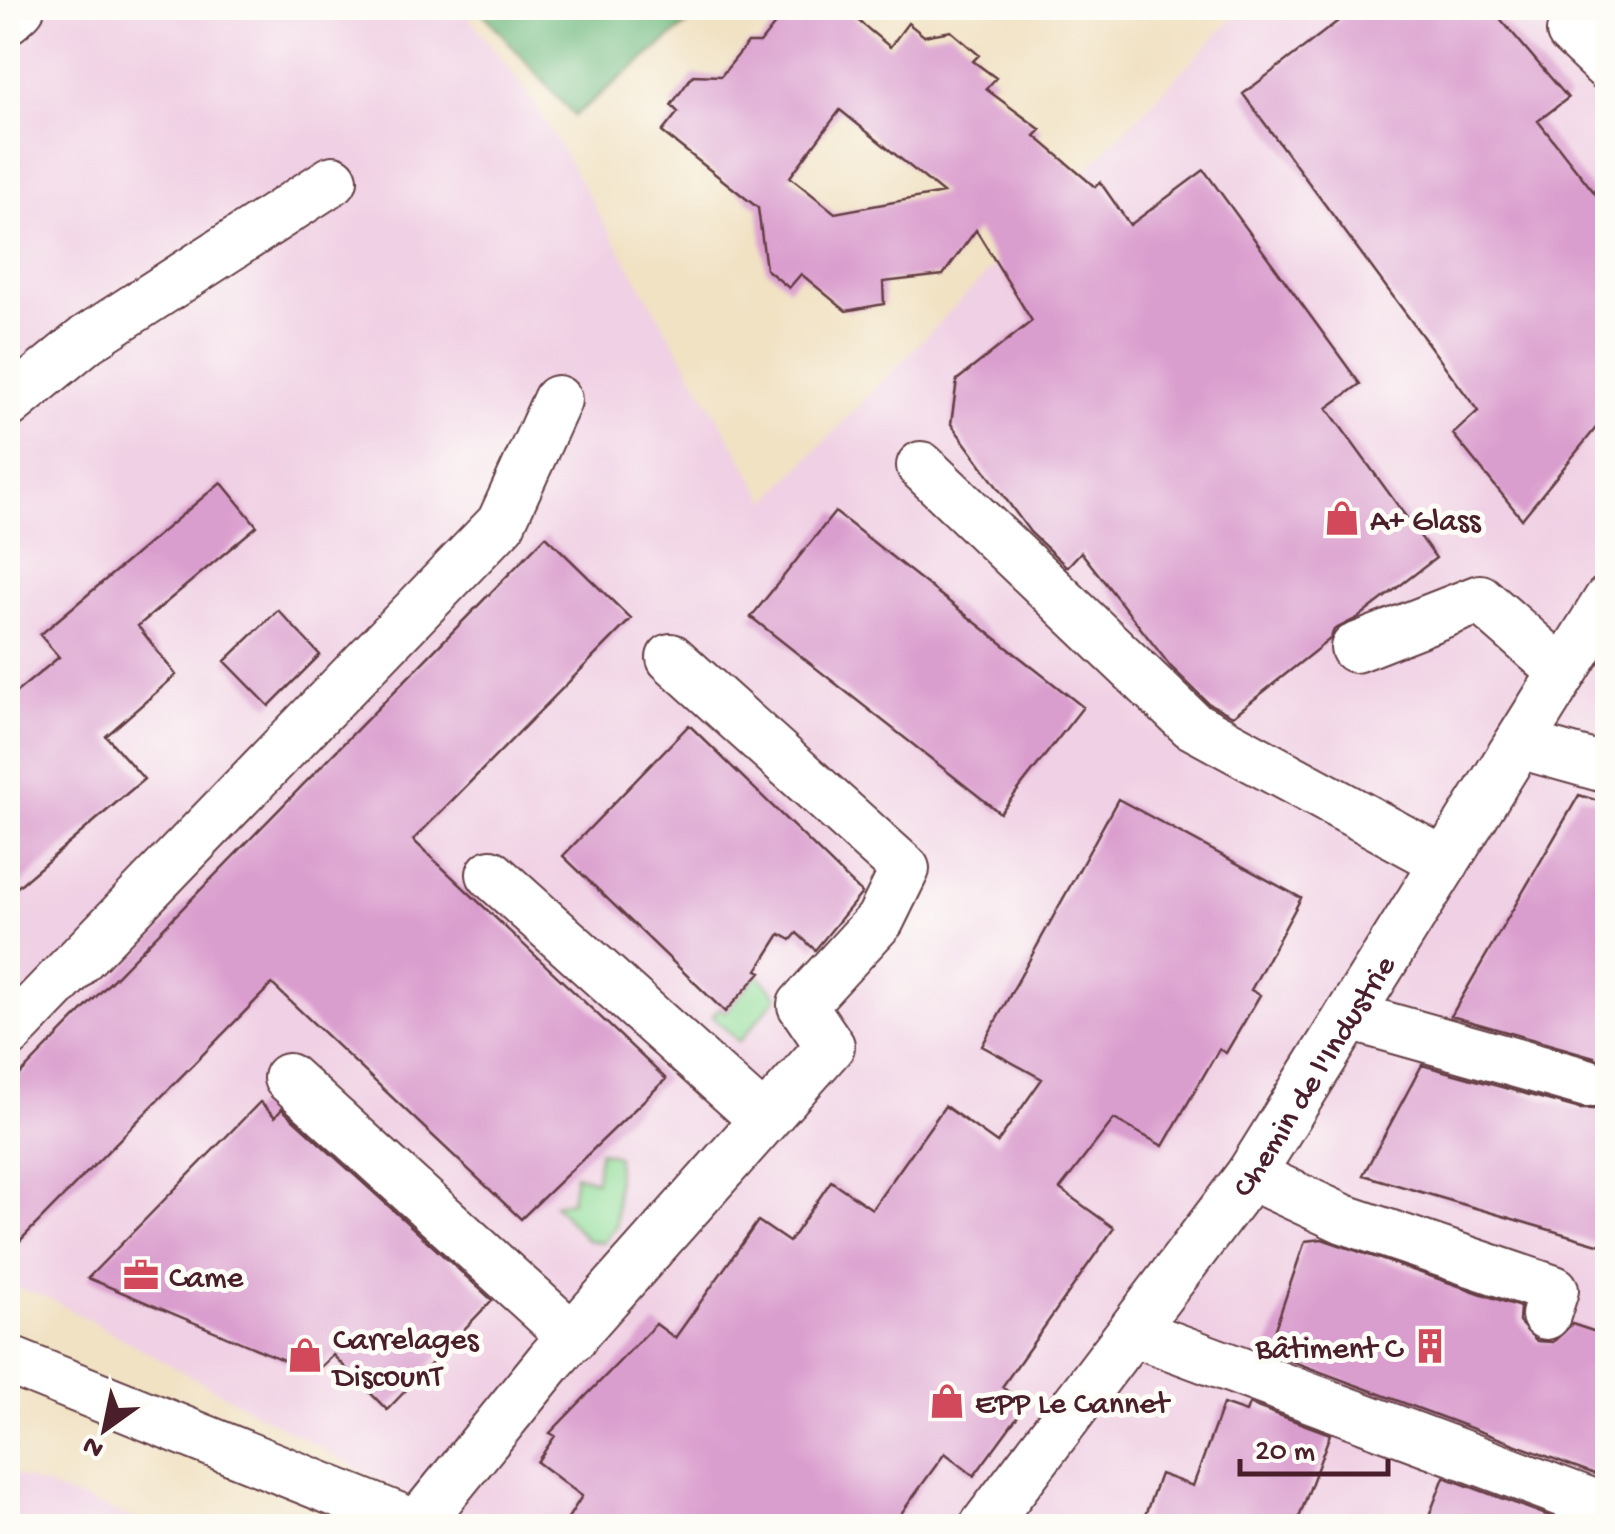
<svg xmlns="http://www.w3.org/2000/svg" width="1615" height="1534" viewBox="0 0 1615 1534" font-family="'Gochi Hand',sans-serif">
	<style>
		.built { fill: #f0d0e4 }
		.green { fill: #91dd9a; stroke: #6e7e62; stroke-width: 2.5 }
		.forest { fill: #74bc82; stroke: #5f6e56; stroke-width: 2.5 }
		.building { fill: #da9ece; fill-rule: evenodd }
		.lines { fill: none; stroke-linecap: round; stroke-linejoin: round }
		.minor-casing { stroke: #633c42; stroke-width: 52 }
		.minor { stroke: #fff; stroke-width: 48 }
		.labels { text-anchor: middle; stroke-width: 10; stroke-linejoin: round; paint-order: stroke }
		.poi-label { font-size: 32px; fill: #4a1f2b; stroke: #fdfcf7; text-anchor: start }
		.street-label { font-size: 32px; fill: #4a1f2b; stroke: #fdfcf7 }
	</style>
	<rect width="100%" height="100%" fill="#fdfcf7"/>
	<filter id="ink" filterUnits="userSpaceOnUse"><feTurbulence type="fractalNoise" baseFrequency=".01" numOctaves="2"/><feDisplacementMap in="SourceGraphic" scale="20" xChannelSelector="R" yChannelSelector="G"/><feConvolveMatrix kernelMatrix="1 2 1 2 8 2 1 2 1" color-interpolation-filters="sRGB"/></filter>
	<filter id="wash" filterUnits="userSpaceOnUse"><feTurbulence type="fractalNoise" baseFrequency=".0048" numOctaves="4" result="noise"/><feDisplacementMap in="SourceGraphic" scale="40" xChannelSelector="R" yChannelSelector="G"/><feGaussianBlur stdDeviation="2.25" result="paint"/><feColorMatrix in="noise" values="0 0 0 0 0 0 0 0 0 0 0 0 0 0 0 0 0 1.4 0 .05"/><feComposite in="paint" operator="in"/></filter>
	<g filter="url(#wash)">
		<rect width="100%" height="100%" fill="#f1e2c4"/>
		<!-- built -->
		<path class="built" d="M8,8H462L529,94L767,501L1243,8H1607V1526H462L49,1298L8,1285Z
			M8,1472L154,1526H8Z"/>
		<!-- green -->
		<path class="green" d="M758,975L778,996L739,1042L712,1016L720,1008L725,1012Z
			M599,1151L617,1156L616,1226L603,1243L587,1240L554,1204L571,1201L575,1174L596,1181Z"/>
		<!-- forest -->
		<path class="forest" d="M479,8H707L574,116Z"/>
		<g id="blocks">
			<!-- building -->
			<path class="building" d="M788,8H843L890,47L908,23L924,36L951,31L979,55L973,61L996,78L986,89L1041,130L1035,136L1095,187L1100,182L1130,225L1204,170L1360,384L1327,408L1436,558L1359,617L1334,630L1330,639L1233,716L1208,703L1171,667L1081,552L1067,567L1030,532L951,424L957,380L1032,321L976,230L943,275L883,282L884,304L846,311L801,274L789,288L766,269L758,208L662,132L678,112L671,105L693,75L721,76L748,43H760ZM840,110L943,193L835,213L790,177Z
				M1355,8H1491L1568,98L1538,121L1608,210V413L1522,519L1453,434L1478,411L1243,94Z
				M221,482L257,526L138,626L176,675L106,736L144,779L8,895V699L59,657L40,635Z
				M835,512L1083,707L1000,813L751,617Z
				M546,536L631,619L413,840L666,1079L521,1219L272,984L8,1253V1087Z
				M278,610L320,655L269,706L225,661Z
				M689,725L862,893L815,950L797,933L791,940L780,934L757,970L761,972L725,1012L563,856Z
				M1579,795L1608,804V1065L1594,1057L1451,1016Z
				M1118,799L1301,898L1251,990L1260,995L1226,1053L1219,1049L1163,1146L1114,1119L1060,1189L1114,1228L1002,1387L1026,1405L974,1476L945,1453L892,1526H563L582,1496L537,1462L555,1436L550,1433L656,1324L675,1338L758,1221L789,1242L831,1181L872,1209L945,1106L997,1143L1042,1079L982,1046Z
				M1422,1065L1580,1109H1595L1608,1101V1247L1363,1175Z
				M260,1102L275,1117L282,1109L492,1300L387,1410L333,1355L314,1373L88,1278Z
				M1322,1239L1520,1307L1519,1322L1537,1341L1553,1342L1572,1324L1608,1336V1479L1267,1352L1305,1241Z
				M1223,1404L1246,1412L1249,1404L1330,1434L1296,1526H1141L1160,1474L1193,1486Z
				M1444,1477L1576,1526H1425Z"/>
		</g>
	</g>
	<g filter="url(#ink)">
		<use href="#blocks" fill-opacity="0" stroke="#633c42" stroke-width="2.5"/>
		<g class="lines">
			<defs>
				<g id="minor">
					<path d="M8,19L20,8"/>
					<path d="M1571,32L1608,67"/>
					<path d="M8,404L87,339L333,180"/>
					<path d="M921,466L1192,725L1445,862"/>
					<path d="M1355,648L1480,599L1563,672"/>
					<path d="M1519,744L1608,769"/>
					<path d="M491,874L764,1120"/>
					<path d="M1349,1016L1587,1083"/>
					<path d="M8,1034L501,523L557,400"/>
					<path d="M288,1078L573,1337"/>
					<path d="M1250,1175L1344,1219L1554,1290L1546,1315"/>
					<path d="M1134,1332L1608,1509"/>
					<path d="M8,1360L420,1526"/>
					<path d="M417,1525L550,1361L830,1046L802,1005L880,920L905,869L671,658"/>
					<path id="s1" d="M984,1526L1250,1175L1608,600"/>
				</g>
			</defs>
			<!-- minor casing -->
			<use href="#minor" class="minor-casing"/>
			<!-- minor -->
			<use href="#minor" class="minor"/>
		</g>
	</g>
	<!-- icons -->
	<defs>
		<symbol id="shop-bare" viewBox="-9 -9 18 18"><path d="M-5-2.5h2.3a2.7 3.5 0 0 1 5.4 0H5L5.5 6h-11ZM-1.5-2.5h3a1.5 2.3 0 0 0-3 0Z" fill="#d1495b" stroke="#fdfcf7" stroke-width="2.5" paint-order="stroke"/></symbol>
		<symbol id="office-bare" viewBox="-9 -9 18 18"><path d="M-6-3h4V-5.5h4V-3h4V5H-6ZM-1-4.5V-3h2v-1.5ZM-6 0V1H6V0Z" fill="#d1495b" stroke="#fdfcf7" stroke-width="2.5" paint-order="stroke"/></symbol>
		<symbol id="building-bare" viewBox="-9 -9 18 18"><path d="M-4-6H4V6H1V3H-1V6H-4ZM-2.5-4.3h1.7v1.8h-1.7ZM.8-4.3h1.7v1.8H.8ZM-2.5-1h1.7V.8h-1.7ZM.8-1h1.7V.8H.8Z" fill="#d1495b" stroke="#fdfcf7" stroke-width="2.5" paint-order="stroke"/></symbol>
	</defs>
	<g fill-rule="evenodd">
		<use href="#shop-bare" x="1317" y="493" width="50" height="50"/>
		<use href="#office-bare" x="116" y="1250" width="50" height="50"/>
		<use href="#building-bare" x="1405" y="1321" width="50" height="50"/>
		<use href="#shop-bare" x="280" y="1330" width="50" height="50"/>
		<use href="#shop-bare" x="922" y="1376" width="50" height="50"/>
	</g>
	<g class="labels">
		<!-- poi labels -->
		<g class="poi-label">
			<text x="1370" y="529">A+ Glass</text>
			<text x="169" y="1286">Came</text>
			<text x="333" y="1348">Carrelages<tspan x="333" dy="37">DiscounT</tspan></text>
			<text x="1402" y="1357" text-anchor="end">Bâtiment C</text>
			<text x="975" y="1412">EPP Le Cannet</text>
		</g>
		<!-- street labels -->
		<g class="street-label">
			<text dy="11" stroke="none"><textPath href="#s1" startOffset="558">Chemin de l'Industrie</textPath></text>
		</g>
	</g>
	<!-- margin -->
	<rect width="1615" height="1534" fill="none" stroke="#fdfcf7" stroke-width="40"/>
	<!-- north arrow -->
	<g transform="translate(105 1429) rotate(213)" stroke="#fdfcf7" stroke-width="8" paint-order="stroke">
	<path d="M0-8L18 38L0 25L-18 38Z" fill="#4a1f2b"/>
	<text y="-15" font-size="28" font-weight="bold" text-anchor="middle" fill="#4a1f2b">N</text>
	</g>
	<!-- scale -->
	<path d="M1240 1459v15h148v-15" fill="none" stroke="#4a1f2b" stroke-width="5"/>
	<text x="1255" y="1459" font-size="30" fill="#4a1f2b" stroke="#fdfcf7" stroke-width="8" paint-order="stroke">20 m</text>
</svg>
